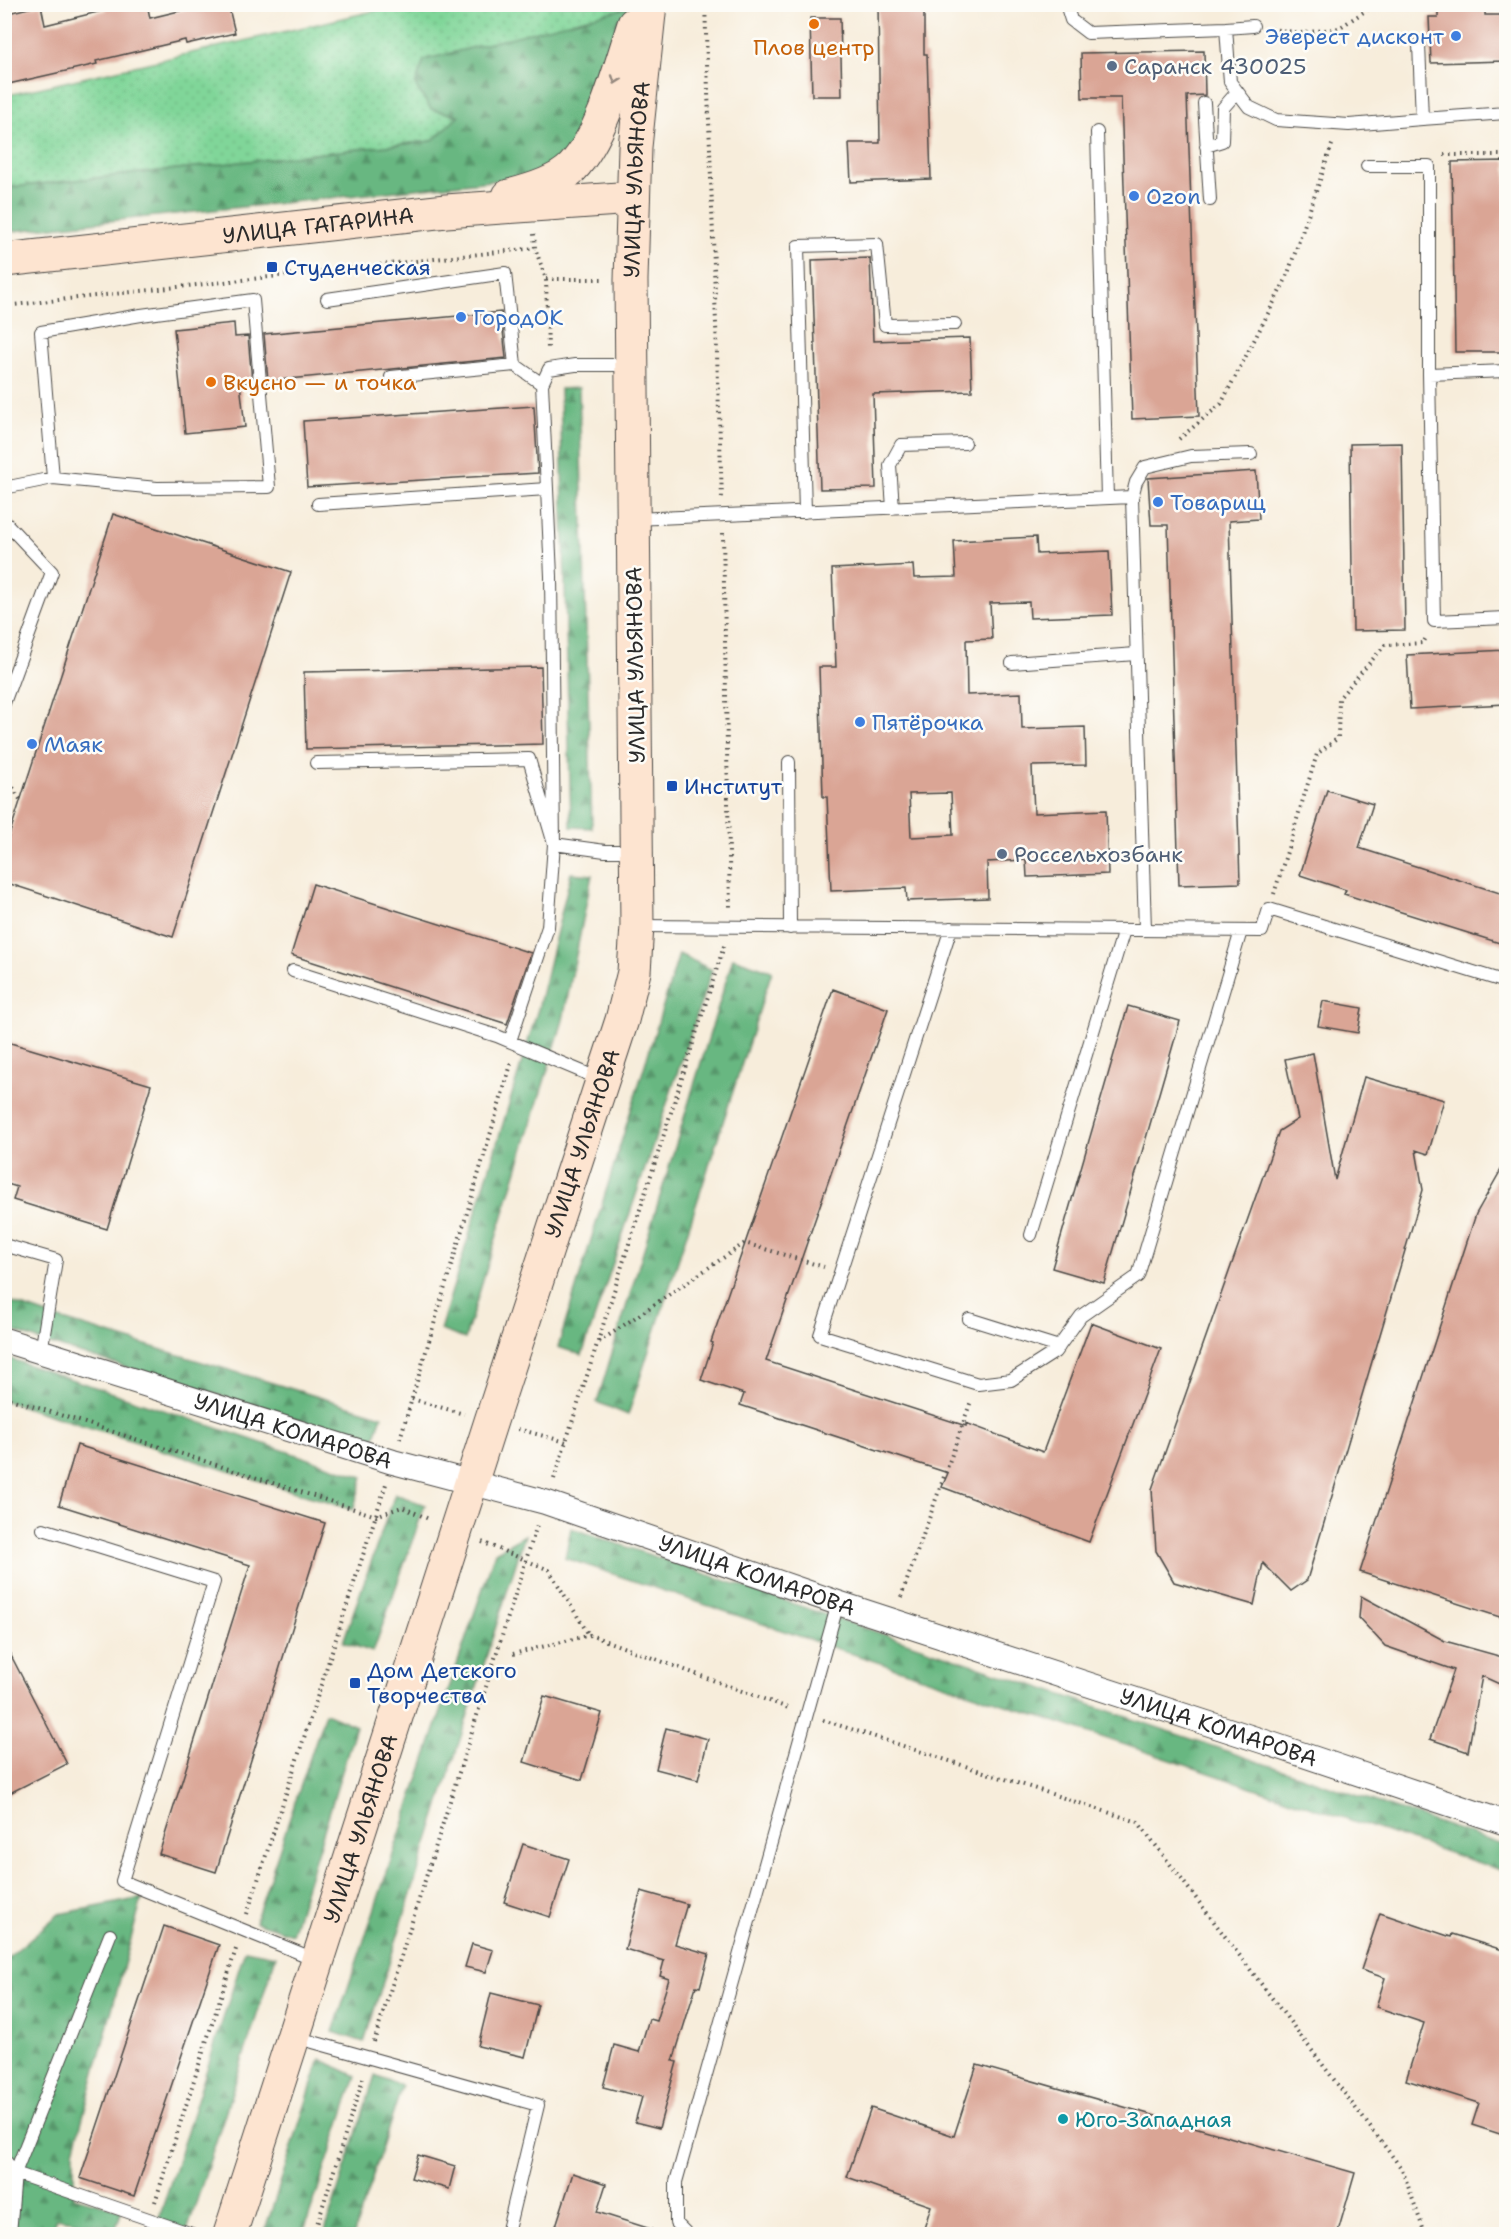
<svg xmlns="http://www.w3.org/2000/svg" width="1511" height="2239" viewBox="0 0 1511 2239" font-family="'Shantell Sans',sans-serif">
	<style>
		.grass { fill: url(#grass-dots); stroke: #568062; stroke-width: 1.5 }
		.forest { fill: url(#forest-firs); stroke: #4a7156; stroke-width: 1.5 }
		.building { fill: #daa595; fill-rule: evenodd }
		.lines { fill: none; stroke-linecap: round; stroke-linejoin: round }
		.lane-casing { stroke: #4a4845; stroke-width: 14 }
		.street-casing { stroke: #4a4845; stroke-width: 26 }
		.secondary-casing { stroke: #4a4845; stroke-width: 35 }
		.path { stroke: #4a4845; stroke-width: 4; stroke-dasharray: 1.5 4.5; stroke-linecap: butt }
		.lane { stroke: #fff; stroke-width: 12 }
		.street { stroke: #fff; stroke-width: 24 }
		.secondary { stroke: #fde4d0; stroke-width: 33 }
		.oneway { stroke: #94887e }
		.food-dot { fill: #e8710a; stroke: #fdfcf7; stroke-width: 2 }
		.shop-dot { fill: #3f7fe0; stroke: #fdfcf7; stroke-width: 2 }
		.service-dot { fill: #5c6f8a; stroke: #fdfcf7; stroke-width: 2 }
		.transit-dot { fill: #1a4fb4; stroke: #fdfcf7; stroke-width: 2 }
		.culture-dot { fill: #0f9aa8; stroke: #fdfcf7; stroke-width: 2 }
		.labels { text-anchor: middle; stroke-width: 5; stroke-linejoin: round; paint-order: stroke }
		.shop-label { font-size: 22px; fill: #366cbe; stroke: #fdfcf7; text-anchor: start }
		.food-label { font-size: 22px; fill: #c56008; stroke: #fdfcf7 }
		.service-label { font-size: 22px; fill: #4e5e75; stroke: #fdfcf7; text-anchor: start }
		.street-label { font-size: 22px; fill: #2b2b2b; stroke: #fdfcf7 }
		.transit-label { font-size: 22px; fill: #164399; stroke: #fdfcf7; text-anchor: start }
		.culture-label { font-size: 22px; fill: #0d838f; stroke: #fdfcf7; text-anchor: start }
	</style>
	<defs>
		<pattern id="grass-dots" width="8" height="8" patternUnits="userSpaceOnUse" patternTransform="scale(1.5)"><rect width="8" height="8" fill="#80d699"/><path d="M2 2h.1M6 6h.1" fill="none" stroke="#6fb884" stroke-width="1.8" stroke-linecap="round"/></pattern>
		<pattern id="forest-firs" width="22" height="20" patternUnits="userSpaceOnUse" patternTransform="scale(1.5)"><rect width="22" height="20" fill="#68b781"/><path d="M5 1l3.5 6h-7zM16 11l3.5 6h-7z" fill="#56956a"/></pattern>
	</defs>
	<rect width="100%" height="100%" fill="#fdfcf7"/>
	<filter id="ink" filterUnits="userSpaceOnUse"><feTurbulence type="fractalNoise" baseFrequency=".0167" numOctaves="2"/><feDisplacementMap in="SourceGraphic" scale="12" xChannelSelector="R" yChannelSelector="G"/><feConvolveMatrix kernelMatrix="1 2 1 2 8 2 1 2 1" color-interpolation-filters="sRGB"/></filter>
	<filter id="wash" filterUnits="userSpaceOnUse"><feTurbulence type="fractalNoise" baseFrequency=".008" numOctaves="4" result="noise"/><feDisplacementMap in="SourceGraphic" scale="24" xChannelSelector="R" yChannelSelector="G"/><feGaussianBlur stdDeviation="1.35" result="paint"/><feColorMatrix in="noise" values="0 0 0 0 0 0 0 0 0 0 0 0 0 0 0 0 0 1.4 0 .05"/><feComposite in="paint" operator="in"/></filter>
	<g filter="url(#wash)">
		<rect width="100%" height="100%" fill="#f7eddb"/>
		<!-- grass -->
		<path class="grass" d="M400,5H637L459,116L432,141L5,188L4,96Z"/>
		<!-- forest -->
		<path class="forest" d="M637,5L577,149L529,177L5,232L4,188L432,141L459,116L431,109L415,85L424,60Z
			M579,388L592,828L571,827L560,389Z
			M571,873L592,875L563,1020L465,1339L440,1330L538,1009Z
			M679,954L712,970L582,1355L558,1347Z
			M733,958L772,971L628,1415L597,1402Z
			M4,1300L53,1317L382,1416L373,1442L43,1342L5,1328Z
			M5,1357L363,1477L353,1510L5,1401Z
			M395,1494L425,1505L373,1652L343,1642Z
			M571,1528L1506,1846V1872L565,1558Z
			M525,1535L364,2042L333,2032L495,1552Z
			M325,1713L356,1726L292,1934L255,1922Z
			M142,1898L74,2150V2197L122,2210L116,2228L56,2218L50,2234H5L4,1961L59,1914Z
			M245,1950L276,1956L186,2234H154Z
			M320,2059L356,2076L303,2234H264Z
			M375,2075L402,2086L354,2234H324Z"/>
		<g id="blocks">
			<!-- building -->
			<path class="building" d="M105,4H147L150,18L208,4H228L235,33L186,44L185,40L96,61L97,64L4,85V14L41,5L45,25L106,10Z
				M878,4H924V54H927L931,179L851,182L849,143H880Z
				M1438,4H1485V15H1505L1506,61L1431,63L1429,17H1438Z
				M810,18H840L842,96H812Z
				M1204,51L1205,95L1187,96L1199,416L1132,419L1121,98H1082L1081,53Z
				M1506,161V352H1455L1452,162Z
				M870,258L873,341L970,338L972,391L873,394L876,488L820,489L812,260Z
				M501,312L506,358L268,381L264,334Z
				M234,323L235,337L248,336L252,382L240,383L245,427L185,433L174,329Z
				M534,406L538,473L307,487L303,421Z
				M1402,443L1405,630L1353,631L1350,444Z
				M1256,471L1259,519L1229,521L1240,883L1179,885L1168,525H1151L1148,478Z
				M113,514L291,572L173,937L4,882V851Z
				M1036,537L1037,554L1109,551L1112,615L1030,618L1029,602L990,603L992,639L966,640L967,695L1021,693L1022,729L1085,727L1086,765L1032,766L1034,813L1106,810L1108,874L1027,877L1026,860L987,862L988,898L907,901L906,888L831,891L827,797H823L819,667H836L832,569L913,565L914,578L956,577L954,541ZM951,793L953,835L911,837L909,794Z
				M1506,650V704L1410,709L1407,655Z
				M541,667L543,744L306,749L304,672Z
				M1327,790L1373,804L1359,848L1506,895V945L1344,894L1346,890L1300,875Z
				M313,884L531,953L507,1024L291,955Z
				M833,989L888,1009L766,1361L966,1426V1423L1043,1452L1091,1323L1161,1349L1089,1542L942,1487L948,1473L740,1405L744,1394L701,1380L713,1343L711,1342Z
				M1323,1001L1362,1008L1358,1033L1318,1026Z
				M1128,1006L1180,1021L1104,1283L1052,1268Z
				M4,1041L151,1085L107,1229L13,1200L17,1187L4,1183Z
				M1313,1053L1335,1180L1364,1077L1444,1100L1428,1154L1416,1150L1423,1190L1307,1580L1291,1591L1263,1563L1254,1605L1174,1582L1156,1551L1152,1489L1279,1131L1298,1119L1285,1059Z
				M1506,1161V1619L1360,1572L1476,1214Z
				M77,1445L325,1523L216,1872L159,1854L250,1565L59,1505Z
				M1361,1596L1445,1641L1506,1658V1687L1482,1676L1468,1752L1430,1739L1454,1670L1385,1646L1359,1618Z
				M4,1642L67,1764L4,1796Z
				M544,1696L602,1713L582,1780L524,1762Z
				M666,1728L708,1739L698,1780L656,1769Z
				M523,1844L569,1859L550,1917L504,1902Z
				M641,1891L687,1904L675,1944L709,1954L700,1987L696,1986L673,2061L677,2062L659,2128L635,2122L642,2097L603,2087L614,2045L639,2052L649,2019L656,2021L669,1979L660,1976L664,1961L625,1949Z
				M1380,1913L1451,1937L1452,1934L1506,1951V2136L1472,2125L1479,2103L1406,2080L1424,2023L1376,2007L1385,1978L1361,1970Z
				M164,1926L219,1945L134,2196L80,2178Z
				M472,1944L493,1950L486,1972L465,1967Z
				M491,1993L538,2005L525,2057L478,2046Z
				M977,2065L1355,2173L1337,2235H922L931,2206L847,2177L871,2108L954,2136Z
				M418,2155L455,2166L449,2189L411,2178Z
				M573,2173L606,2184L597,2212L654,2230L653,2235H553Z"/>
		</g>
	</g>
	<g filter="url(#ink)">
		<use href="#blocks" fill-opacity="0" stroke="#4a4845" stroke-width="1.5"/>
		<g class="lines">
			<defs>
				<path id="lane" d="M1066,4L1071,20L1088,33L1226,28L1230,82L1249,107L1276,120L1349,125L1422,119L1419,44
					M1226,28L1253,26
					M1204,103L1210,200
					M1422,119L1506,113
					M1097,132L1107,498
					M1206,146L1222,141L1223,108L1237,92
					M1367,166H1429V374
					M327,299L505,273L515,365
					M1506,371L1429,374L1434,621L1506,618
					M391,377L515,365L542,384
					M4,488L53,478L157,488L269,487L253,300L141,315L41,332L53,478
					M1132,497L1136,482L1145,467L1191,456L1251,454
					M318,504L547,489L542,384L549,369L575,365H632
					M893,508L890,465L901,445L965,443
					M805,512L798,246L877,244L885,325L955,324
					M635,519L1132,497L1145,930
					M4,521L52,572L4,703
					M1012,663L1136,654
					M789,762L790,928
					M316,763L529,759L554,844L605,851H634
					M638,926L1262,931L1269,909L1506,982
					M951,928L820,1335L978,1384L1011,1380L1055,1352L1081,1316L1138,1276L1241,931
					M293,971L497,1036L602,1080
					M510,1041L548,927L554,844L551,576L547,489
					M1031,1235L1124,930
					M4,1245L56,1260L41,1352
					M969,1319L1059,1347
					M43,1529L214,1582L122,1881L317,1960
					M110,1935L15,2173L192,2234
					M295,2037L538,2105L507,2234
					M4,2159L15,2173L10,2234
					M687,2234L676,2223V2182L838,1603"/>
				<g id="street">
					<path id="s1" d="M4,1340L393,1462L545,1502L838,1603L1265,1742L1506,1823"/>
				</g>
				<g id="secondary">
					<path d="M509,196C529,191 557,183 572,168C603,135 620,67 634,24"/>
					<path id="s2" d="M4,260L446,211L633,198"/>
					<path id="s3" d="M230,2234L491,1421L622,1020L634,972L637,926L631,280L635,147L650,4"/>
				</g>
			</defs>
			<!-- lane casing -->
			<use href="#lane" class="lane-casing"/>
			<!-- street casing -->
			<use href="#street" class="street-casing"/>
			<!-- secondary casing -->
			<use href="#secondary" class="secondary-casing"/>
			<!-- path -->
			<path class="path" d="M705,4L722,499
				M1271,29L1302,33L1339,28L1376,4
				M1444,155H1506
				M534,234L535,248L546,279L548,350
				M546,279H602
				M4,306L535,248
				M1179,439L1221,404L1286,279L1333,142
				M723,533L730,909
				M4,772L21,801
				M1274,894L1317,754L1338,738L1339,698L1385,645L1423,643L1427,636
				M599,1342L745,1243L824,1267
				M4,1397L376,1516L402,1507L431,1520
				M412,1399L464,1414
				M518,1429L566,1442
				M400,1439L512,1061
				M554,1479L725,943
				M482,1542L549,1570L589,1635
				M901,1597L971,1401
				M513,1654L590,1635L791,1709
				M823,1720L1138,1822L1402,2169L1425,2234
				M247,1914L386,1484
				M374,2042L537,1525
				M155,2202L237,1946
				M314,2234L364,2075"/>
			<!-- lane -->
			<use href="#lane" class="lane"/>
			<!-- street -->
			<use href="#street" class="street"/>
			<!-- secondary -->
			<use href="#secondary" class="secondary"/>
		</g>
		<!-- one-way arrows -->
		<defs><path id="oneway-chevron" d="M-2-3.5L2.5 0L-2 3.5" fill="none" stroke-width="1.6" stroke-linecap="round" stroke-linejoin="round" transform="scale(1.5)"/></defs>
		<use class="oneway" href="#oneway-chevron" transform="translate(616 80) rotate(109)"/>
	</g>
	<!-- markers -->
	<g class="food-dot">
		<circle cx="814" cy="24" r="6"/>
		<circle cx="211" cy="382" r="6"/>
	</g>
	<g class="shop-dot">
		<circle cx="1456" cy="36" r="6"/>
		<circle cx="1134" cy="196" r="6"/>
		<circle cx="461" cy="317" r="6"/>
		<circle cx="1158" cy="502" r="6"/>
		<circle cx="860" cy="722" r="6"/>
		<circle cx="32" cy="744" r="6"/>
	</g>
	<g class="service-dot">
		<circle cx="1112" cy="66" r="6"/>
		<circle cx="1002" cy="854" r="6"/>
	</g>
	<g class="transit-dot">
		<rect x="266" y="261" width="12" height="12" rx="3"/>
		<rect x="666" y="780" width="12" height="12" rx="3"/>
		<rect x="349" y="1677" width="12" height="12" rx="3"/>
	</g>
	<circle class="culture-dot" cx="1063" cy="2119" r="6"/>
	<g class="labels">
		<!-- shop labels -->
		<g class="shop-label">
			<text x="1444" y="44" text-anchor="end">Эверест дисконт</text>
			<text x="1146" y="204">Ozon</text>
			<text x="473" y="325">ГородОК</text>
			<text x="1170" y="510">Товарищ</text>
			<text x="872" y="730">Пятёрочка</text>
			<text x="44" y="752">Маяк</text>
		</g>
		<!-- food labels -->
		<g class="food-label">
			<text x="814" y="55">Плов центр</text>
			<text x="223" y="390" text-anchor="start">Вкусно — и точка</text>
		</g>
		<!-- service labels -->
		<g class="service-label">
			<text x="1124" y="74">Саранск 430025</text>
			<text x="1014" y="862">Россельхозбанк</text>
		</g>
		<!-- street labels -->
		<g class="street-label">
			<text dy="8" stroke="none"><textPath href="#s3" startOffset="2118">УЛИЦА УЛЬЯНОВА</textPath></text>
			<text dy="8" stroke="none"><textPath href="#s2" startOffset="316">УЛИЦА ГАГАРИНА</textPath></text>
			<text transform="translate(635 665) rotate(-91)" y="8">УЛИЦА УЛЬЯНОВА</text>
			<text dy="8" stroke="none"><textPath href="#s3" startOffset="1146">УЛИЦА УЛЬЯНОВА</textPath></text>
			<text dy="8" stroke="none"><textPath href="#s1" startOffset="303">УЛИЦА КОМАРОВА</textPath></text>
			<text dy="8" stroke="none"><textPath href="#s1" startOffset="789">УЛИЦА КОМАРОВА</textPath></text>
			<text dy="8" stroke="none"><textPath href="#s1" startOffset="1275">УЛИЦА КОМАРОВА</textPath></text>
			<text dy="8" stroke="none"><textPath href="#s3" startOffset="426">УЛИЦА УЛЬЯНОВА</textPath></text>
		</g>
		<!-- transit labels -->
		<g class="transit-label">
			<text x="284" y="275">Студенческая</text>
			<text x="684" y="794">Институт</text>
			<text x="367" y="1678">Дом Детского<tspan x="367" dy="25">Творчества</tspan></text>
		</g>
		<!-- culture labels -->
		<g class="culture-label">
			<text x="1075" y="2127">Юго-Западная</text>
		</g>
	</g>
	<!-- margin -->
	<rect width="1511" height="2239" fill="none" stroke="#fdfcf7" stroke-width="24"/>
</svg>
